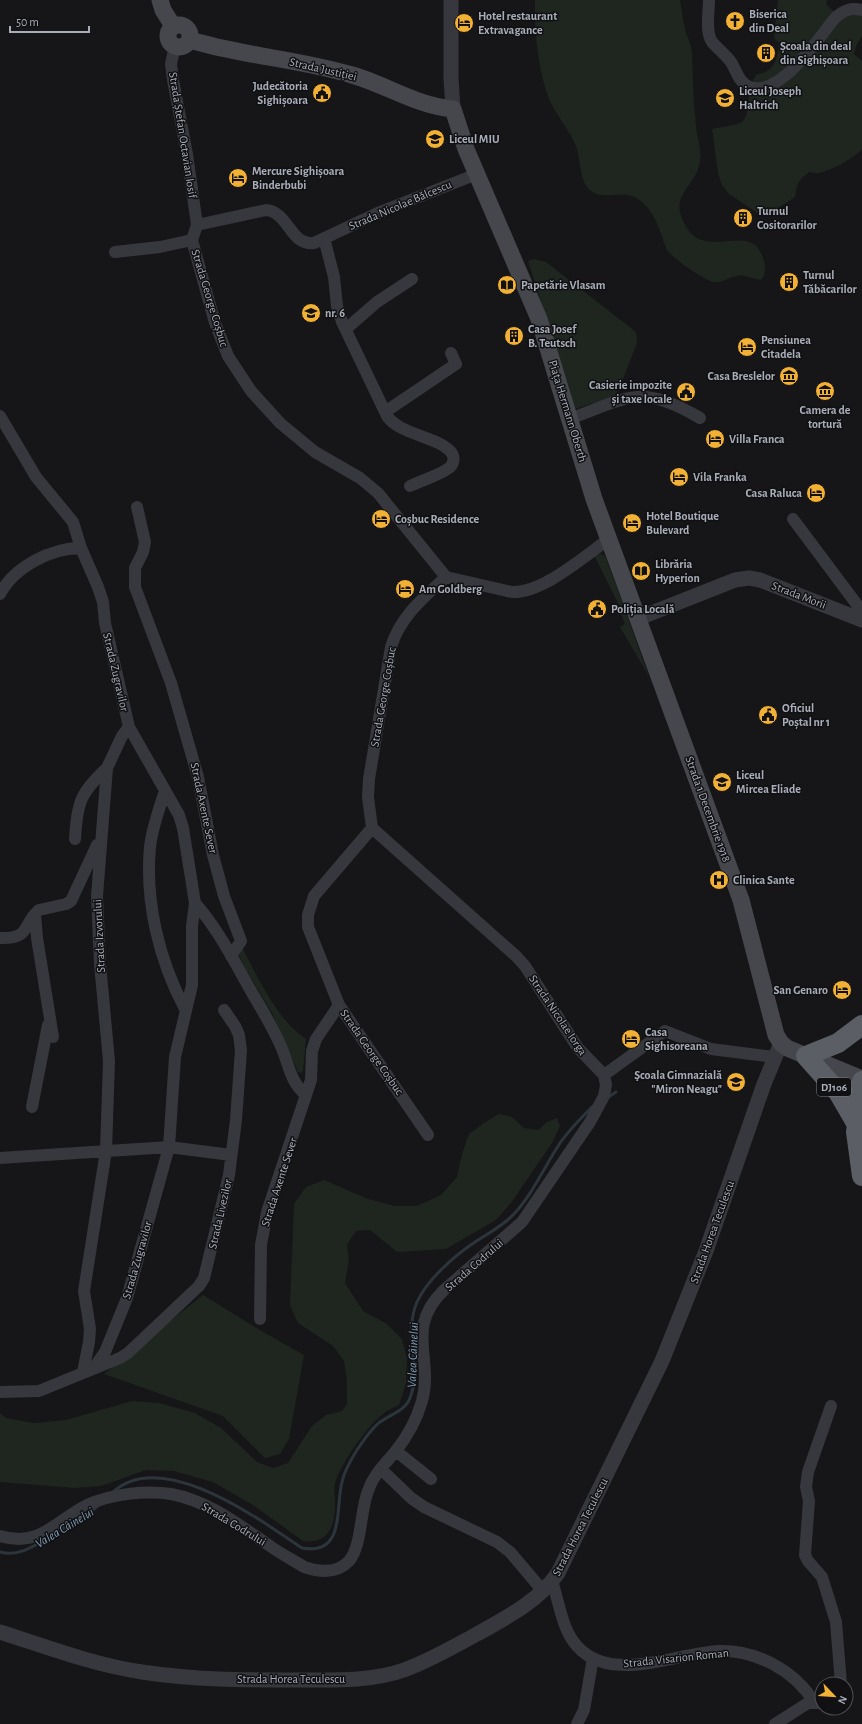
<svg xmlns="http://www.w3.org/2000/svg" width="862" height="1724" viewBox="0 0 862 1724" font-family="'Alegreya Sans',sans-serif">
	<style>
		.green { fill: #1e261f }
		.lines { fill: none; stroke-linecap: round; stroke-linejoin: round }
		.stream { stroke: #2c353c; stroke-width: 3 }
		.minor { stroke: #37383d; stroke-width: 12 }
		.tertiary { stroke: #37383d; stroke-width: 15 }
		.secondary { stroke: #45474d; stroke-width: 17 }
		.trunk { stroke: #5b5e65; stroke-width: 20 }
		.labels { text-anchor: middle; stroke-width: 3; stroke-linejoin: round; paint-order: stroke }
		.shield { fill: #111113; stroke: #7b7e86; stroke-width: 1 }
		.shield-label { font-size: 11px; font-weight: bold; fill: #a8adb8 }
		.poi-label { font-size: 12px; font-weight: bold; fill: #a8adb8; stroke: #111113; text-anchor: start }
		.street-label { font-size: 12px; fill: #a8adb8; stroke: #111113 }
		.water-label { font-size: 13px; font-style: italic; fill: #7f9bb3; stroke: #111113 }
	</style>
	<rect width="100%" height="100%" fill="#161618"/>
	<!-- green -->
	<path class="green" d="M535,0H680C682,11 683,23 686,33C688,38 690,42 691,47C693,58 692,70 693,81C693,96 695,111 696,126C697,138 702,150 700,162C695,190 666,194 687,228C706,259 748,224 761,253C765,260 766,268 764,276L761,280C753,279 744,274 737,276C729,277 723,283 714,282C705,281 669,256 666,248C660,232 656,214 642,202C625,186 605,202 591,191C579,182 581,160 576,146C569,129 556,115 549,99C538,71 534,30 535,0Z
		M778,0H827L826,3C835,17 847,15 862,14V36L856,46L854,54L862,61V149C855,158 830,171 819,173C816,174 812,172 809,172C796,183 798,182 795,197L766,216L759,214L729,194L722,185L718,173L712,129C721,127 732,126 740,123C753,117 745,88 757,74C774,73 778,58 779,43L774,38Z
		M534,259L546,262L636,332L637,343L619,389L614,396L575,409L528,261Z
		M601,554L605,556L623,604L620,607L594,555Z
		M625,610L648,674V675L620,627L625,624L620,612Z
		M241,946C259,978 275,1018 306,1039L303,1071L301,1073L298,1072L272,1013L245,968L239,956Z
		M499,1114L512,1117L524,1128L538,1130L547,1122L557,1118L560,1126L552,1143L511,1203L496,1220L446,1249L397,1252L370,1230L356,1231L347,1245L349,1259L345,1283L363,1311L387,1324L402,1339L407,1359L406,1384L399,1405C393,1408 387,1410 383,1414C368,1425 339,1466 335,1484C333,1491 336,1501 335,1508C334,1530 326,1544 303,1541L253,1505L213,1482L174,1471L146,1470L101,1486L75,1488L0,1482V1413L6,1418L34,1423L66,1420L132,1401L159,1403L195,1413L221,1428L257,1462L273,1468L288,1463L312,1426L326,1415L342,1411L347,1404V1380L344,1361L333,1346L298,1323L290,1305L294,1204L306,1187L324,1180L368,1199L395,1206H417L441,1195L457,1177L462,1154L469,1134L484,1123Z
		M203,1295L258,1329L304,1355L289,1439L280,1454L265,1458L223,1416L104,1374Z"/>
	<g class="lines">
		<!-- stream -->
		<path class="stream" d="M607,1098L616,1092
			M113,1492C162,1447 260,1520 302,1548C346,1556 335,1507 342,1482C344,1472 352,1458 357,1450C363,1441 372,1428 380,1422C391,1414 405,1411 410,1398C422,1368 403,1334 417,1302C427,1280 454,1256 475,1242C487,1234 501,1227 512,1216C532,1196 544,1167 560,1143C569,1130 581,1118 592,1107
			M0,1552C20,1558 38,1543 54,1534C70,1524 85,1518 99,1505"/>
		<!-- minor -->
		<path class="minor" d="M709,0C709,12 705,32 712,42C718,49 726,55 731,62C736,70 738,80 746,85C777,104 819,37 835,18C844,10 851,7 862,10
			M175,46L171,64L173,80L187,154L197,225L192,240L215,323L228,356L251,391L280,423L315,452L360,478L378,493L446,577
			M197,225L266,210C289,212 290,246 314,243L380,212L477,174
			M324,238L334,277L337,306L342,322L387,416C400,435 437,436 451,452C455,457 454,464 449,468C438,476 422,480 410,486
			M115,252L160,247L192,240
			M346,329L377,302L412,279
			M385,412L456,364L451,353
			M0,416L36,477L73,522L81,548L98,587L103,602L105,623L129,727L179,815L183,828L195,903L192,926V985L175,1057L169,1147L127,1298L105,1352L94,1368
			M569,419C591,412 614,399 637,397C657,395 683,408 700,418
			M137,507L145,542L143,552L135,568V587L171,683L198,777L213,855L224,896L241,941L231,956
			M793,519L858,606L862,619
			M446,577L512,592C543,593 583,557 609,539
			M0,594C14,567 51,548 81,548
			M165,791C159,809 152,828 150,847C145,902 159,960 185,1009
			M372,828L314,896L308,915V927L339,1005L428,1135
			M372,828L516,956L525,966L578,1048L604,1075
			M372,828L368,797L369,779L391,647C400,617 423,598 446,577
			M75,839C77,803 80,793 107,768
			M195,903C218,929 234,961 251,991C261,1008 272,1026 280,1044C289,1063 289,1081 306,1095
			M35,914L37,938L53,1037
			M0,938C31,939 21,926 39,910L66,904L71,901L97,845
			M604,1075L665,1031L711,1049L774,1057
			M32,1107L48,1025
			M0,1158L169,1147L231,1155
			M260,1319L261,1245L267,1212L311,1080L312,1051L316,1039L339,1005
			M83,1372L89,1342L90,1329L84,1291L106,1151L109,1061L100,964L97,896L107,768L122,736L129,727
			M0,1392L39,1391L120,1358L128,1353L199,1286L204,1278L229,1175L236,1120L241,1050L239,1035L235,1026L224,1010
			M831,1406L808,1472L806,1487L809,1501L805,1555L808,1561L822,1577L836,1622L841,1684
			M396,1451L431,1479
			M381,1469L411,1498L424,1507L497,1542L510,1552L543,1591
			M0,1536C40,1548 55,1521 87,1505C111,1494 146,1490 171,1494C209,1501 239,1525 270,1546C281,1554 293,1560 304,1567C319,1572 337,1574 349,1561C362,1546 360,1511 368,1491C373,1475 385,1464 395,1452C407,1437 417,1419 422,1401C434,1357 404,1329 444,1290L522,1222L590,1122L604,1096L606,1085L604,1075
			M552,1581C558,1599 562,1626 573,1641C605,1687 675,1653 719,1651C757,1650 795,1671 814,1702
			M577,1724L584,1710L593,1658
			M775,1724L808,1703H821"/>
		<!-- tertiary -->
		<path class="tertiary" d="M451,0V78L453,109
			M639,618L735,580L749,578L760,580L862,620
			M0,1632C47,1647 94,1665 142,1672C194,1680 244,1680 296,1680C331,1680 370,1682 404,1670C429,1661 453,1647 477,1634C506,1618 539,1601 558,1573L662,1361L706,1251L764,1084L781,1043"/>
		<!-- secondary -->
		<path class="secondary" d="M160,0L163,10L173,26
			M168 36a11 11 0 1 1 22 0a11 11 0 1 1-22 0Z
			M190,40C243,56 299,59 352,75C387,85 417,106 453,109L466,149L539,319L594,499L741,900L776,1035L781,1043L787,1048L862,1079"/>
		<!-- trunk -->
		<path class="trunk" d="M862,1081L856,1132L862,1176
			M856,1123L838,1092L806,1056L838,1043L862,1025"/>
	</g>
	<!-- icons -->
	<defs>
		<symbol id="church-disc" viewBox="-11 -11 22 22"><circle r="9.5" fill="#f2b134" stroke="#111113"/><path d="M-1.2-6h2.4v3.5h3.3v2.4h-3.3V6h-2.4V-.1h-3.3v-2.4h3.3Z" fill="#111"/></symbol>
		<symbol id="hotel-disc" viewBox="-11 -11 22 22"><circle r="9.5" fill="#f2b134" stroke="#111113"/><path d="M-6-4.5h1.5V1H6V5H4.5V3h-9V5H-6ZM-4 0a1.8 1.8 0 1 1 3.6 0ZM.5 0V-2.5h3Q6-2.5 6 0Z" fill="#111"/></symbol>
		<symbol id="building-disc" viewBox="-11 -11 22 22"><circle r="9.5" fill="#f2b134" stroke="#111113"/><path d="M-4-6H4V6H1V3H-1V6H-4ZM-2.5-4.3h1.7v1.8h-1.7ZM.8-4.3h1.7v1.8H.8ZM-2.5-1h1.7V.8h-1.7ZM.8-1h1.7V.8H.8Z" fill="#111"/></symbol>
		<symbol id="civic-disc" viewBox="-11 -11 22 22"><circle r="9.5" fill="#f2b134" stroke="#111113"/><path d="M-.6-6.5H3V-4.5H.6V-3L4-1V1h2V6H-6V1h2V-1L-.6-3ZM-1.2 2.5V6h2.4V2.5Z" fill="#111"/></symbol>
		<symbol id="school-disc" viewBox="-11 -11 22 22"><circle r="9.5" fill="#f2b134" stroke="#111113"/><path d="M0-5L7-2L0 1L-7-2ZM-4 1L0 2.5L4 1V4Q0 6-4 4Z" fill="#111"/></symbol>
		<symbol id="library-disc" viewBox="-11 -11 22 22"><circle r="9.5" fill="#f2b134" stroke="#111113"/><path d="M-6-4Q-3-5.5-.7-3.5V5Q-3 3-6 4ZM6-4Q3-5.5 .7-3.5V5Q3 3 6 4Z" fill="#111"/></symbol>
		<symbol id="museum-disc" viewBox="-11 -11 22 22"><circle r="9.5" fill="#f2b134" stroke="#111113"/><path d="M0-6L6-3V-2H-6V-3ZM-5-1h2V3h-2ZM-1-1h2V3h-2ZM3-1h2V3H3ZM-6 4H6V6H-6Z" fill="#111"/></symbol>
		<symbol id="university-disc" viewBox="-11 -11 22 22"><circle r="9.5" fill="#f2b134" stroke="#111113"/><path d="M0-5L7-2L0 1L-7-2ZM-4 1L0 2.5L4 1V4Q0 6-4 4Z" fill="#111"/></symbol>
		<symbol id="hospital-disc" viewBox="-11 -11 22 22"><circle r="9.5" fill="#f2b134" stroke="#111113"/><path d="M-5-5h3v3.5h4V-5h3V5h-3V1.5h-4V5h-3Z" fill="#111"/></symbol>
	</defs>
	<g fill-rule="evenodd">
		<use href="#church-disc" x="724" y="10" width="22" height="22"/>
		<use href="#hotel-disc" x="453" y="12" width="22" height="22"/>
		<use href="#building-disc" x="755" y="42" width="22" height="22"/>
		<use href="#civic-disc" x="311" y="82" width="22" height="22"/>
		<use href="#school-disc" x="714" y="87" width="22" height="22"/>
		<use href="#school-disc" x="424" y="128" width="22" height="22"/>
		<use href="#hotel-disc" x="227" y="167" width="22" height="22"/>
		<use href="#building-disc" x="732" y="207" width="22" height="22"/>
		<use href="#building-disc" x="778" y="271" width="22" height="22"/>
		<use href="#library-disc" x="496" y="274" width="22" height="22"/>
		<use href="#school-disc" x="300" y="302" width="22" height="22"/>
		<use href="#building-disc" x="503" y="325" width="22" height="22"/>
		<use href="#hotel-disc" x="736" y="336" width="22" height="22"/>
		<use href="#museum-disc" x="778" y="365" width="22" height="22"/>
		<use href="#museum-disc" x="814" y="380" width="22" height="22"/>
		<use href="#civic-disc" x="675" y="381" width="22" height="22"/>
		<use href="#hotel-disc" x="704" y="428" width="22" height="22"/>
		<use href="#hotel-disc" x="668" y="466" width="22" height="22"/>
		<use href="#hotel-disc" x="805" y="482" width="22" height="22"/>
		<use href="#hotel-disc" x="370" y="508" width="22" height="22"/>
		<use href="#hotel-disc" x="621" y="512" width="22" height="22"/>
		<use href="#library-disc" x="630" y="560" width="22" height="22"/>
		<use href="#hotel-disc" x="394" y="578" width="22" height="22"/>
		<use href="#civic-disc" x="586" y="598" width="22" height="22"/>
		<use href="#civic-disc" x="757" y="704" width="22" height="22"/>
		<use href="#university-disc" x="711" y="771" width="22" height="22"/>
		<use href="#hospital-disc" x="708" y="869" width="22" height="22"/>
		<use href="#hotel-disc" x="831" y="979" width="22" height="22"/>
		<use href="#hotel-disc" x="620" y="1028" width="22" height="22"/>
		<use href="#school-disc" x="725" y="1071" width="22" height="22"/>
	</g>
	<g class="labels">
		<!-- shield labels -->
		<rect class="shield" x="817" y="1078" width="34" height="18" rx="3"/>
		<g class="shield-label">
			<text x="834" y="1091">DJ106</text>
		</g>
		<!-- poi labels -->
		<g class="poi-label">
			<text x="749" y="18">Biserica<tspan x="749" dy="14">din Deal</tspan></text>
			<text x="478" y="20">Hotel restaurant<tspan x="478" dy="14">Extravagance</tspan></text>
			<text x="780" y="50">Școala din deal<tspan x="780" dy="14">din Sighișoara</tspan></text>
			<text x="308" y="90" text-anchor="end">Judecătoria<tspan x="308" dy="14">Sighișoara</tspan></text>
			<text x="739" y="95">Liceul Joseph<tspan x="739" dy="14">Haltrich</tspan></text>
			<text x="449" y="143">Liceul MIU</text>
			<text x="252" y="175">Mercure Sighișoara<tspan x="252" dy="14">Binderbubi</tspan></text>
			<text x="757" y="215">Turnul<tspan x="757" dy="14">Cositorarilor</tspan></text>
			<text x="803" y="279">Turnul<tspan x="803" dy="14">Tăbăcarilor</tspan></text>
			<text x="521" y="289">Papetărie Vlasam</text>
			<text x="325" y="317">nr. 6</text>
			<text x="528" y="333">Casa Josef<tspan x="528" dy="14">B. Teutsch</tspan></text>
			<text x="761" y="344">Pensiunea<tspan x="761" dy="14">Citadela</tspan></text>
			<text x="775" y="380" text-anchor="end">Casa Breslelor</text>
			<text x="672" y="389" text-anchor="end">Casierie impozite<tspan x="672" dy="14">și taxe locale</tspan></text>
			<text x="825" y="414" text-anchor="middle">Camera de<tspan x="825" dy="14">tortură</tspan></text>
			<text x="729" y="443">Villa Franca</text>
			<text x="693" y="481">Vila Franka</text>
			<text x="802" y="497" text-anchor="end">Casa Raluca</text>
			<text x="646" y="520">Hotel Boutique<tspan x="646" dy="14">Bulevard</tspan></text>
			<text x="395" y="523">Coșbuc Residence</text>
			<text x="655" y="568">Librăria<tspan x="655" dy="14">Hyperion</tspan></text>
			<text x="419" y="593">Am Goldberg</text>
			<text x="611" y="613">Poliția Locală</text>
			<text x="782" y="712">Oficiul<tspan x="782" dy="14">Poștal nr 1</tspan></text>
			<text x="736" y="779">Liceul<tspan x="736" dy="14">Mircea Eliade</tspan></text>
			<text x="733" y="884">Clinica Sante</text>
			<text x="828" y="994" text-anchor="end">San Genaro</text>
			<text x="645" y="1036">Casa<tspan x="645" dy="14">Sighisoreana</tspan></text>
			<text x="722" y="1079" text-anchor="end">Şcoala Gimnazială<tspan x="722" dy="14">"Miron Neagu"</tspan></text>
		</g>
		<!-- street labels -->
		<g class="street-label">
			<text transform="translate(323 69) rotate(13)" y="4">Strada Justiției</text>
			<text transform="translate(183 135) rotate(81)" y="4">Strada Ștefan Octavian Iosif</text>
			<text transform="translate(400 205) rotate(-23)" y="4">Strada Nicolae Bălcescu</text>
			<text transform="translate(210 298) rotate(73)" y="4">Strada George Coșbuc</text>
			<text transform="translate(568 411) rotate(73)" y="4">Piața Hermann Oberth</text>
			<text transform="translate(799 595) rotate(21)" y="4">Strada Morii</text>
			<text transform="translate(116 672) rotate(77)" y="4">Strada Zugravilor</text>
			<text transform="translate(383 697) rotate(-80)" y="4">Strada George Coșbuc</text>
			<text transform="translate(204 808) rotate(78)" y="4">Strada Axente Sever</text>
			<text transform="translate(708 809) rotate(70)" y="4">Strada 1 Decembrie 1918</text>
			<text transform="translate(99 936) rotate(-93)" y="4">Strada Izvorului</text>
			<text transform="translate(558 1015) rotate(56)" y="4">Strada Nicolae Iorga</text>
			<text transform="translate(372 1052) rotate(55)" y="4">Strada George Coșbuc</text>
			<text transform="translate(279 1182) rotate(-72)" y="4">Strada Axente Sever</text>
			<text transform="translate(220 1214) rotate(-77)" y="4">Strada Livezilor</text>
			<text transform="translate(712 1232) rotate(-70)" y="4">Strada Horea Teculescu</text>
			<text transform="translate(137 1260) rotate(-74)" y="4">Strada Zugravilor</text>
			<text transform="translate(474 1265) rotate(-41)" y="4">Strada Codrului</text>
			<text transform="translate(234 1524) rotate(31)" y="4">Strada Codrului</text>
			<text transform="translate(580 1527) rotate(-63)" y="4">Strada Horea Teculescu</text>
			<text transform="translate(676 1658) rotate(-6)" y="4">Strada Visarion Roman</text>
			<text x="291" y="1683">Strada Horea Teculescu</text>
		</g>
		<!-- water labels -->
		<g class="water-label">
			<text transform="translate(412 1355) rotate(-88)" y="5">Valea Câinelui</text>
			<text transform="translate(64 1527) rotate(-31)" y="5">Valea Câinelui</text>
		</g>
	</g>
	<!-- north arrow -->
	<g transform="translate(834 1696) rotate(115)"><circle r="19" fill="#111113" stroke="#4d4f55"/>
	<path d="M0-3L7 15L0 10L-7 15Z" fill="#f2b134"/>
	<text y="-6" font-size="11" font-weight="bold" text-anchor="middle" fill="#a8adb8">N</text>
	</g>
	<!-- scale -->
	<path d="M10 26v6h79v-6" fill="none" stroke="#a8adb8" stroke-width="2"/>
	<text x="16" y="26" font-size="12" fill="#a8adb8" stroke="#111113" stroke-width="3" paint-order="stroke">50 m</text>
</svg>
